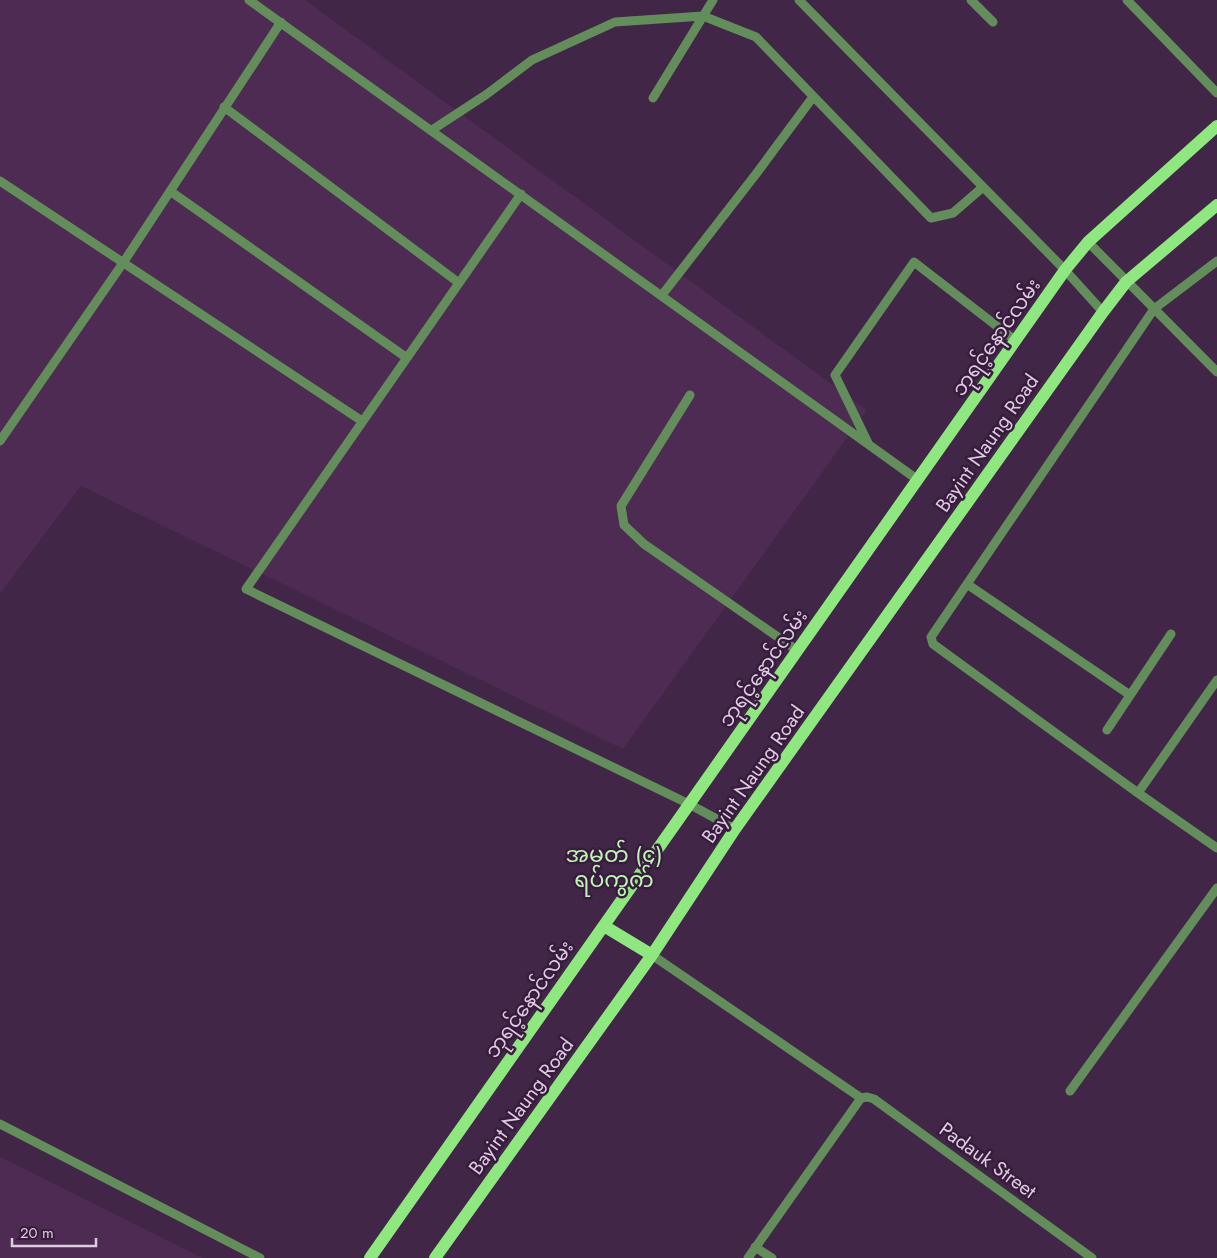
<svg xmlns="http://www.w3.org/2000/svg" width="1217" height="1258" viewBox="0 0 1217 1258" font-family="Jost,'Noto Sans Myanmar',sans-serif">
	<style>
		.built { fill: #4d2b53 }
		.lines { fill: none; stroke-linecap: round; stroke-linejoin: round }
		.minor { stroke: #638d5b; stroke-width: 9 }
		.major { stroke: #8ee77f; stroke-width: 12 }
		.labels { text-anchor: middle; stroke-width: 5; stroke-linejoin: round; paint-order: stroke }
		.street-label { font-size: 20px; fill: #ddcbe0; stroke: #381c3d }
		.quarter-label { font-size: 22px; fill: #c0f5b6; stroke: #381c3d }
	</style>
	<rect width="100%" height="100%" fill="#422648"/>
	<!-- built -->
	<path class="built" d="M0,0H305L867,410L623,749L81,486L0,593Z
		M0,1157L203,1258H0Z"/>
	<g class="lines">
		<!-- minor -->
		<path class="minor" d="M249,0L918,480
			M799,0L1065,270L1103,312
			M971,0L993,22
			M1127,0L1217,93
			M653,98L713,0
			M224,107L459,283
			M432,130L487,94L532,60L615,22L703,16L756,37L931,218L953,213L983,187
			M0,181L362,421
			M170,191L407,358
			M521,194L246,589L689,804L735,829
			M1088,242L1217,372
			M1217,261L1154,309L931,637L933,644L1138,793L1217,848
			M662,295L756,174L813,97
			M690,395L621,506L624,525L644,544L798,651
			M0,441L123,263L281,22
			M868,443L835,375L914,262L1016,341
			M967,584L1130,695
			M1107,730L1171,634
			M1138,793L1217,680
			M652,955L861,1098
			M1070,1091L1217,888
			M861,1098L867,1097L874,1099L1092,1258
			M0,1124L260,1258
			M755,1247L772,1258
			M748,1258L861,1098"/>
		<!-- major -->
		<path class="major" d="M604,926L652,955
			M370,1258L1065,270L1088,242L1217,126
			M435,1258L652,955L735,829L1103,312L1126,282L1217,205"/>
	</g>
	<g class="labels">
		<!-- street labels -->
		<g class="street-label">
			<text transform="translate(996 337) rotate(-55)" y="7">ဘုရင့်နောင်လမ်း</text>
			<text transform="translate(987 443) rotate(-55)" y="7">Bayint Naung Road</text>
			<text transform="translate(763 668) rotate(-55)" y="7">ဘုရင့်နောင်လမ်း</text>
			<text transform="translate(753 774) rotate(-55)" y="7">Bayint Naung Road</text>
			<text transform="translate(529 999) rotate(-55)" y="7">ဘုရင့်နောင်လမ်း</text>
			<text transform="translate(521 1106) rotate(-54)" y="7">Bayint Naung Road</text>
			<text transform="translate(988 1160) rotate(36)" y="7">Padauk Street</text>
		</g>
		<!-- quarter labels -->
		<g class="quarter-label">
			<text x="614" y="862">အမှတ် (၄)<tspan x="614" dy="25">ရပ်ကွက်</tspan></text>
		</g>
	</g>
	<!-- scale -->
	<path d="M12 1238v8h84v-8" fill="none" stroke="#ddcbe0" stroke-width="2.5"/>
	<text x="20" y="1238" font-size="15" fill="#ddcbe0" stroke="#381c3d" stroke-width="4" paint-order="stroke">20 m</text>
</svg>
